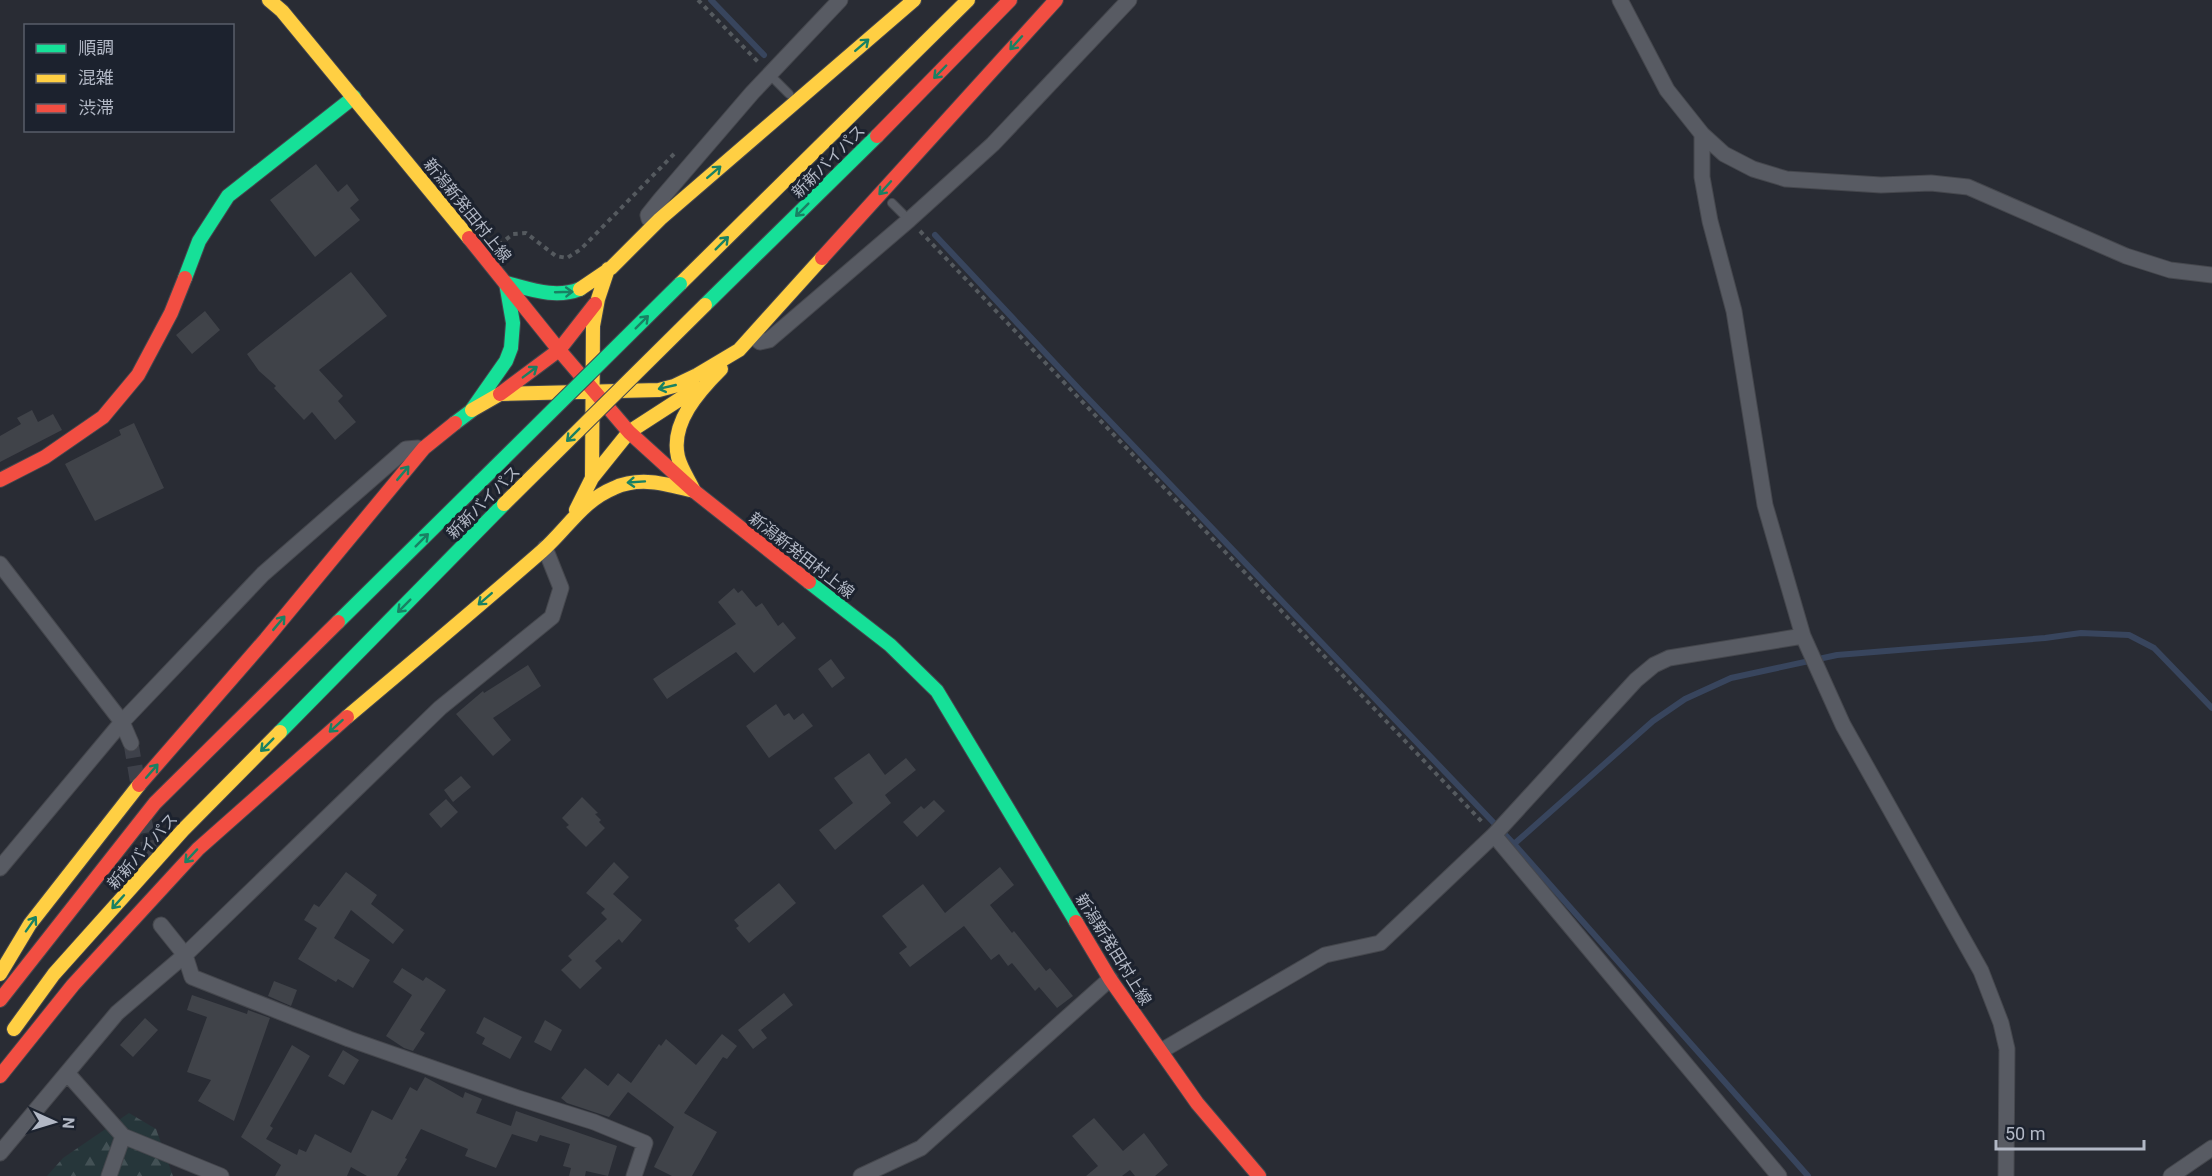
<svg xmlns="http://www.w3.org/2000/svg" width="2212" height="1176" viewBox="0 0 2212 1176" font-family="Roboto,'Noto Sans JP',sans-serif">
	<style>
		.forest { fill: url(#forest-firs) }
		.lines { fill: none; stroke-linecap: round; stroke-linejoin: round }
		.stream { stroke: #38455d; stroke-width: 6 }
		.building { fill: #404349 }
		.street-tunnel { stroke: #3e414a; stroke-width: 15; stroke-dasharray: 15 8; stroke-linecap: butt }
		.lane-casing { stroke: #45474d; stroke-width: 10 }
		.street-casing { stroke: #45474d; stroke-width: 17 }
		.fast-casing { stroke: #45474d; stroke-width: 16 }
		.slow-casing { stroke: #45474d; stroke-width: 16 }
		.jam-casing { stroke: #45474d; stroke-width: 16 }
		.path { stroke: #555a5f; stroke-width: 4; stroke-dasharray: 4.5 4.5; stroke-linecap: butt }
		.lane { stroke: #585b63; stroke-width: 8 }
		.street { stroke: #585b63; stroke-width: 15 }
		.fast { stroke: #16e098; stroke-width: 14 }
		.slow { stroke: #ffcf43; stroke-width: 14 }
		.jam { stroke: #f24e42; stroke-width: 14 }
		.fast-bridge-casing { stroke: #45484f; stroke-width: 16; stroke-linecap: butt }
		.slow-bridge-casing { stroke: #45484f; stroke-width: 16; stroke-linecap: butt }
		.fast-bridge { stroke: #16e098; stroke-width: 14 }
		.slow-bridge { stroke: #ffcf43; stroke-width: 14 }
		.oneway { stroke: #198163 }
		.labels { text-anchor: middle; stroke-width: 6; stroke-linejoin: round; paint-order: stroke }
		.street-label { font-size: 16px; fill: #b2b8c5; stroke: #1c222e }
	</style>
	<defs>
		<pattern id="forest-firs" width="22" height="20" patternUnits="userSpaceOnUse" patternTransform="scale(1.5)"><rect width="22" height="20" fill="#26363a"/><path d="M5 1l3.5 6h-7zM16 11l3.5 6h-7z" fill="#435155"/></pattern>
	</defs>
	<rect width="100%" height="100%" fill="#292c34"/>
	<!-- forest -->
	<path class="forest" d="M129,1113L156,1129L173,1176H47L63,1158Z"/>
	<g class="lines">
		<!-- stream -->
		<path class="stream" d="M711,0L764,55
			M935,235L1079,389L1514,844L1808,1176
			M1514,844L1653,721L1685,699L1731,678L1837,655L2045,638L2081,633L2129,635L2154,648L2212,708"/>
	</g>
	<!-- building -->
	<path class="building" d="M316,164L338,192L347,184L359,200L350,208L360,220L315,257L270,200Z
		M351,272L387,316L319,370L343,396L338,401L356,422L335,440L312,412L304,420L274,388L276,386L259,371L247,354Z
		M205,311L220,330L192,354L176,335Z
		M32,410L38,422L53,414L62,430L0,462V436L21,424L17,418Z
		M134,423L164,488L95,521L65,464L121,435L119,430Z
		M734,588L738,593L742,590L756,607L762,603L778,626L783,622L796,638L754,673L736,652L667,699L653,679L736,624L718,602Z
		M831,659L845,678L832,688L818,669Z
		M528,665L541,686L493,718L511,740L493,756L456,714L483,691L484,693Z
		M776,704L784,716L789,713L794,720L803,713L813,726L769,758L746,726Z
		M869,753L885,775L906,758L916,770L885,795L891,803L835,850L819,830L853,803L834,778Z
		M461,776L471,787L453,802L444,790Z
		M582,797L598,813L595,814L601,820L599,822L605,828L586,847L566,827L569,825L562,818Z
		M446,799L458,812L441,828L429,814Z
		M934,800L945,811L917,837L903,822L921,806L924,809Z
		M614,862L629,877L613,894L642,920L622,943L619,939L595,961L602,968L580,989L561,970L572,960L568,956L607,919L601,913L605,909L586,893Z
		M1000,867L1014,885L990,905L1012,933L1014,931L1046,971L1050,968L1073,996L1057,1008L1039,987L1035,991L1012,963L1008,966L999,954L991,960L964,926L910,967L899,953L907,947L882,916L923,884L945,913Z
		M346,872L377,895L371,904L404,930L393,944L351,910L334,938L370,960L353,988L338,979L336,982L298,959L317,928L304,920L314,904L319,907Z
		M779,883L796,903L749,943L736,928L739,926L734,920Z
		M402,968L423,981L426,977L446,990L420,1030L425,1033L413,1051L404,1048L386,1036L412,995L393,982Z
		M274,981L297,990L291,1006L268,996Z
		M784,993L793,1005L761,1030L767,1038L753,1049L738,1030Z
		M192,995L247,1014L248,1010L270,1018L234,1121L198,1101L211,1080L187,1072L207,1017L187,1010Z
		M484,1017L522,1037L510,1059L482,1044L485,1038L476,1033Z
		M145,1018L158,1030L133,1057L120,1045Z
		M545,1020L562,1030L551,1051L534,1042Z
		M722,1034L737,1046L727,1059L723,1057L684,1113L717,1132L692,1176H672L654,1167L674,1127L628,1092L609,1117L567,1103L561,1098L585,1068L608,1086L618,1073L631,1083L659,1044L661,1046L666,1039L696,1065Z
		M292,1045L310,1056L270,1126L273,1128L266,1139L297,1155L299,1149L306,1152L315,1134L351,1153L372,1110L392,1120L410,1087L417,1091L425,1077L463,1098L465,1092L482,1099L476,1113L511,1126L516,1111L617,1146L608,1176L586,1171L585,1176H569L571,1168L563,1166L570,1144L540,1135L537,1142L512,1134L496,1168L465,1156L468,1149L421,1129L405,1158L407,1159L397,1176H367L351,1167L347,1176H275L281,1165L241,1137Z
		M343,1050L359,1060L344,1085L328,1076Z
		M1094,1118L1123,1151L1144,1133L1168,1165L1155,1176H1135L1130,1170L1122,1176H1086L1098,1166L1072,1136Z"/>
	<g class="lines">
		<!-- street-tunnel -->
		<path class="street-tunnel" d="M131,743L138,785
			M144,818L152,865"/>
		<defs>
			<path id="lane" d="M770,75L789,94
				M892,203L909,220"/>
			<path id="street" d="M1620,0L1667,90L1702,134L1724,154L1753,169L1786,179L1881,185L1931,183L1968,187L2126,256L2170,270L2212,275
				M1702,134V177L1710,221L1734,311L1765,505L1803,636L1843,725L1981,971L2001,1023L2007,1049L2006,1176
				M649,219L648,215L660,200L752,93L840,0
				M753,336L760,342L769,340L909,220L993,144L1129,0
				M0,564L122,722L131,743
				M1494,835L1779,1176
				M0,868L122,722L263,574L406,449L418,448
				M161,925L185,955L192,977L349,1039L518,1098L594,1122L645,1143L634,1176
				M1161,1051L1325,955L1380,943L1494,835L1636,680L1654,665L1669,658L1803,636
				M67,1073L123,1136L221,1176
				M0,1153L117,1013L185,955L440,708L552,617L561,588L545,548
				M109,1176L123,1136
				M861,1176L921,1148L1110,979
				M2171,1176L2212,1148"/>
			<path id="fast" d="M185,278L199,241L228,196L354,97
				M705,305L877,136
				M455,423L471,411L506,361L511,348L513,323L506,283C530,289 555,299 580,289
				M809,582L890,645L937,691L1076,922
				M338,622L481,481
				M280,732L504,504"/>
			<path id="slow" d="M269,0L282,11L469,238
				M680,284L968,0
				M580,289L611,268L660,219L914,0
				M472,410L500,394L659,390L674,386L697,375L739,350L822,258
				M592,478L629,432L697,388
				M694,491C689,480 681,469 678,457C670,423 699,391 721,369
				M576,510L592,478L593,326L598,299L608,269
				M347,717C412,662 478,607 542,551C567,529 582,501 614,488C640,476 667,484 694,491
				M0,974L30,924L139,785
				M14,1029L54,974L183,830L280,732"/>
			<path id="jam" d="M877,136L1010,0
				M469,238L559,350L629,432L694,491L809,582
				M822,258L1056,0
				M500,394L559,350L595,304
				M0,480L45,457L103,417L138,375L171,313L185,278
				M139,785L266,639L424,448L455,423
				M1076,922L1110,979L1197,1103L1259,1176
				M0,1000L155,803L338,622
				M0,1076L73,985L198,849L347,717"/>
		</defs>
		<!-- lane casing -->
		<use href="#lane" class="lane-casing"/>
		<!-- street casing -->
		<use href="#street" class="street-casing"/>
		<!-- fast casing -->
		<use href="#fast" class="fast-casing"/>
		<!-- slow casing -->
		<use href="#slow" class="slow-casing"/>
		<!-- jam casing -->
		<use href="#jam" class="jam-casing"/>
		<!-- path -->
		<path class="path" d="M698,0L758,62
			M920,231L1484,824
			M499,245L513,234L526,233L556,256L567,258L581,249L674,154"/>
		<!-- lane -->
		<use href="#lane" class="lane"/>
		<!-- street -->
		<use href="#street" class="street"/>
		<!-- fast -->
		<use href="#fast" class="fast"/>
		<!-- slow -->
		<use href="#slow" class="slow"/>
		<!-- jam -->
		<use href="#jam" class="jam"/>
		<defs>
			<path id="fast-bridge" d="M481,481L680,284"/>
			<path id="slow-bridge" d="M504,504L705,305"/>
		</defs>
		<!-- fast-bridge casing -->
		<use href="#fast-bridge" class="fast-bridge-casing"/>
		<!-- slow-bridge casing -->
		<use href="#slow-bridge" class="slow-bridge-casing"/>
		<!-- fast-bridge -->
		<use href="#fast-bridge" class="fast-bridge"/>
		<!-- slow-bridge -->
		<use href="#slow-bridge" class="slow-bridge"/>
	</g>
	<!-- one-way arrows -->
	<defs><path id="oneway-shaft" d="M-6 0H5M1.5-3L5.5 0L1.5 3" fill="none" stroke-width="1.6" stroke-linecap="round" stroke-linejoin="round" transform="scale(1.5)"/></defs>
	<g class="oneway">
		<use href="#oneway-shaft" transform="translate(1016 43) rotate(132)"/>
		<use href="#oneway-shaft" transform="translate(862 45) rotate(-41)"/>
		<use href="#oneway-shaft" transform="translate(940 72) rotate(134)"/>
		<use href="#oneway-shaft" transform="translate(714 172) rotate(-41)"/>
		<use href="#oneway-shaft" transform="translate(885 188) rotate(132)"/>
		<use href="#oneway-shaft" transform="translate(802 210) rotate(135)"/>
		<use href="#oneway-shaft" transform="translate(722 243) rotate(-45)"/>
		<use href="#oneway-shaft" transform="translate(564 292) rotate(-2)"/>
		<use href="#oneway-shaft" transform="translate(642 322) rotate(-45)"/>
		<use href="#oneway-shaft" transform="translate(530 372) rotate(-37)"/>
		<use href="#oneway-shaft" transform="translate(667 387) rotate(167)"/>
		<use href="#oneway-shaft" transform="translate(573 435) rotate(135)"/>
		<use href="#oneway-shaft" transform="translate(403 473) rotate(-50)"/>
		<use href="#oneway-shaft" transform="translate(636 482) rotate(176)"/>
		<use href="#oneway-shaft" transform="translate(422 540) rotate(-45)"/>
		<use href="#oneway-shaft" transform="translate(485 599) rotate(139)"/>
		<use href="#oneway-shaft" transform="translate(404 606) rotate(135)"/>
		<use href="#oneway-shaft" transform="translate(279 623) rotate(-50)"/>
		<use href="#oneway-shaft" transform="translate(336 726) rotate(138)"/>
		<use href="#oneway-shaft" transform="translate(267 745) rotate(135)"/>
		<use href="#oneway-shaft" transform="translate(152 771) rotate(-49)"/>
		<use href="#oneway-shaft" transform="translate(191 856) rotate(133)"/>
		<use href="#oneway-shaft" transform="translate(118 902) rotate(132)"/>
		<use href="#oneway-shaft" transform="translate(31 924) rotate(-55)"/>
	</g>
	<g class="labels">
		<!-- street labels -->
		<g class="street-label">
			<text transform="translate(828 161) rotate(-45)" y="6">新新バイパス</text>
			<text transform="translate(468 210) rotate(51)" y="6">新潟新発田村上線</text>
			<text transform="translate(483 502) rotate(-45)" y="6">新新バイパス</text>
			<text transform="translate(802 555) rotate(38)" y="6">新潟新発田村上線</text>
			<text transform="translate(142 851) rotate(-48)" y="6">新新バイパス</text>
			<text transform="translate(1114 949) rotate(58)" y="6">新潟新発田村上線</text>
		</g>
	</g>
	<!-- legend -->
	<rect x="24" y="24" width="210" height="108" fill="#1c222e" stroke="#585e6a" stroke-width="1.5"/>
	<rect x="36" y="44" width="30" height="9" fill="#16e098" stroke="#585e6a" stroke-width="1.5"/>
	<text x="78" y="54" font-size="18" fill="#b2b8c5">順調</text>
	<rect x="36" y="74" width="30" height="9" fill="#ffcf43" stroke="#585e6a" stroke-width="1.5"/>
	<text x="78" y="84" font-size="18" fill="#b2b8c5">混雑</text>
	<rect x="36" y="104" width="30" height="9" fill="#f24e42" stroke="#585e6a" stroke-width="1.5"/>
	<text x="78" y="114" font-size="18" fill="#b2b8c5">渋滞</text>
	<!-- north arrow -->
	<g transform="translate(54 1122) rotate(94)" stroke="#1c222e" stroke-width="4.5" paint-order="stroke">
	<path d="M0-4.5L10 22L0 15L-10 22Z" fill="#b2b8c5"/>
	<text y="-9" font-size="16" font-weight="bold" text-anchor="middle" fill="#b2b8c5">N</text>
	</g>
	<!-- scale -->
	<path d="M1996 1140v9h148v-9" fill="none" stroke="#b2b8c5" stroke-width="3"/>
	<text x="2005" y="1140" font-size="18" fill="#b2b8c5" stroke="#1c222e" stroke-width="4.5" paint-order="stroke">50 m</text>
</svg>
